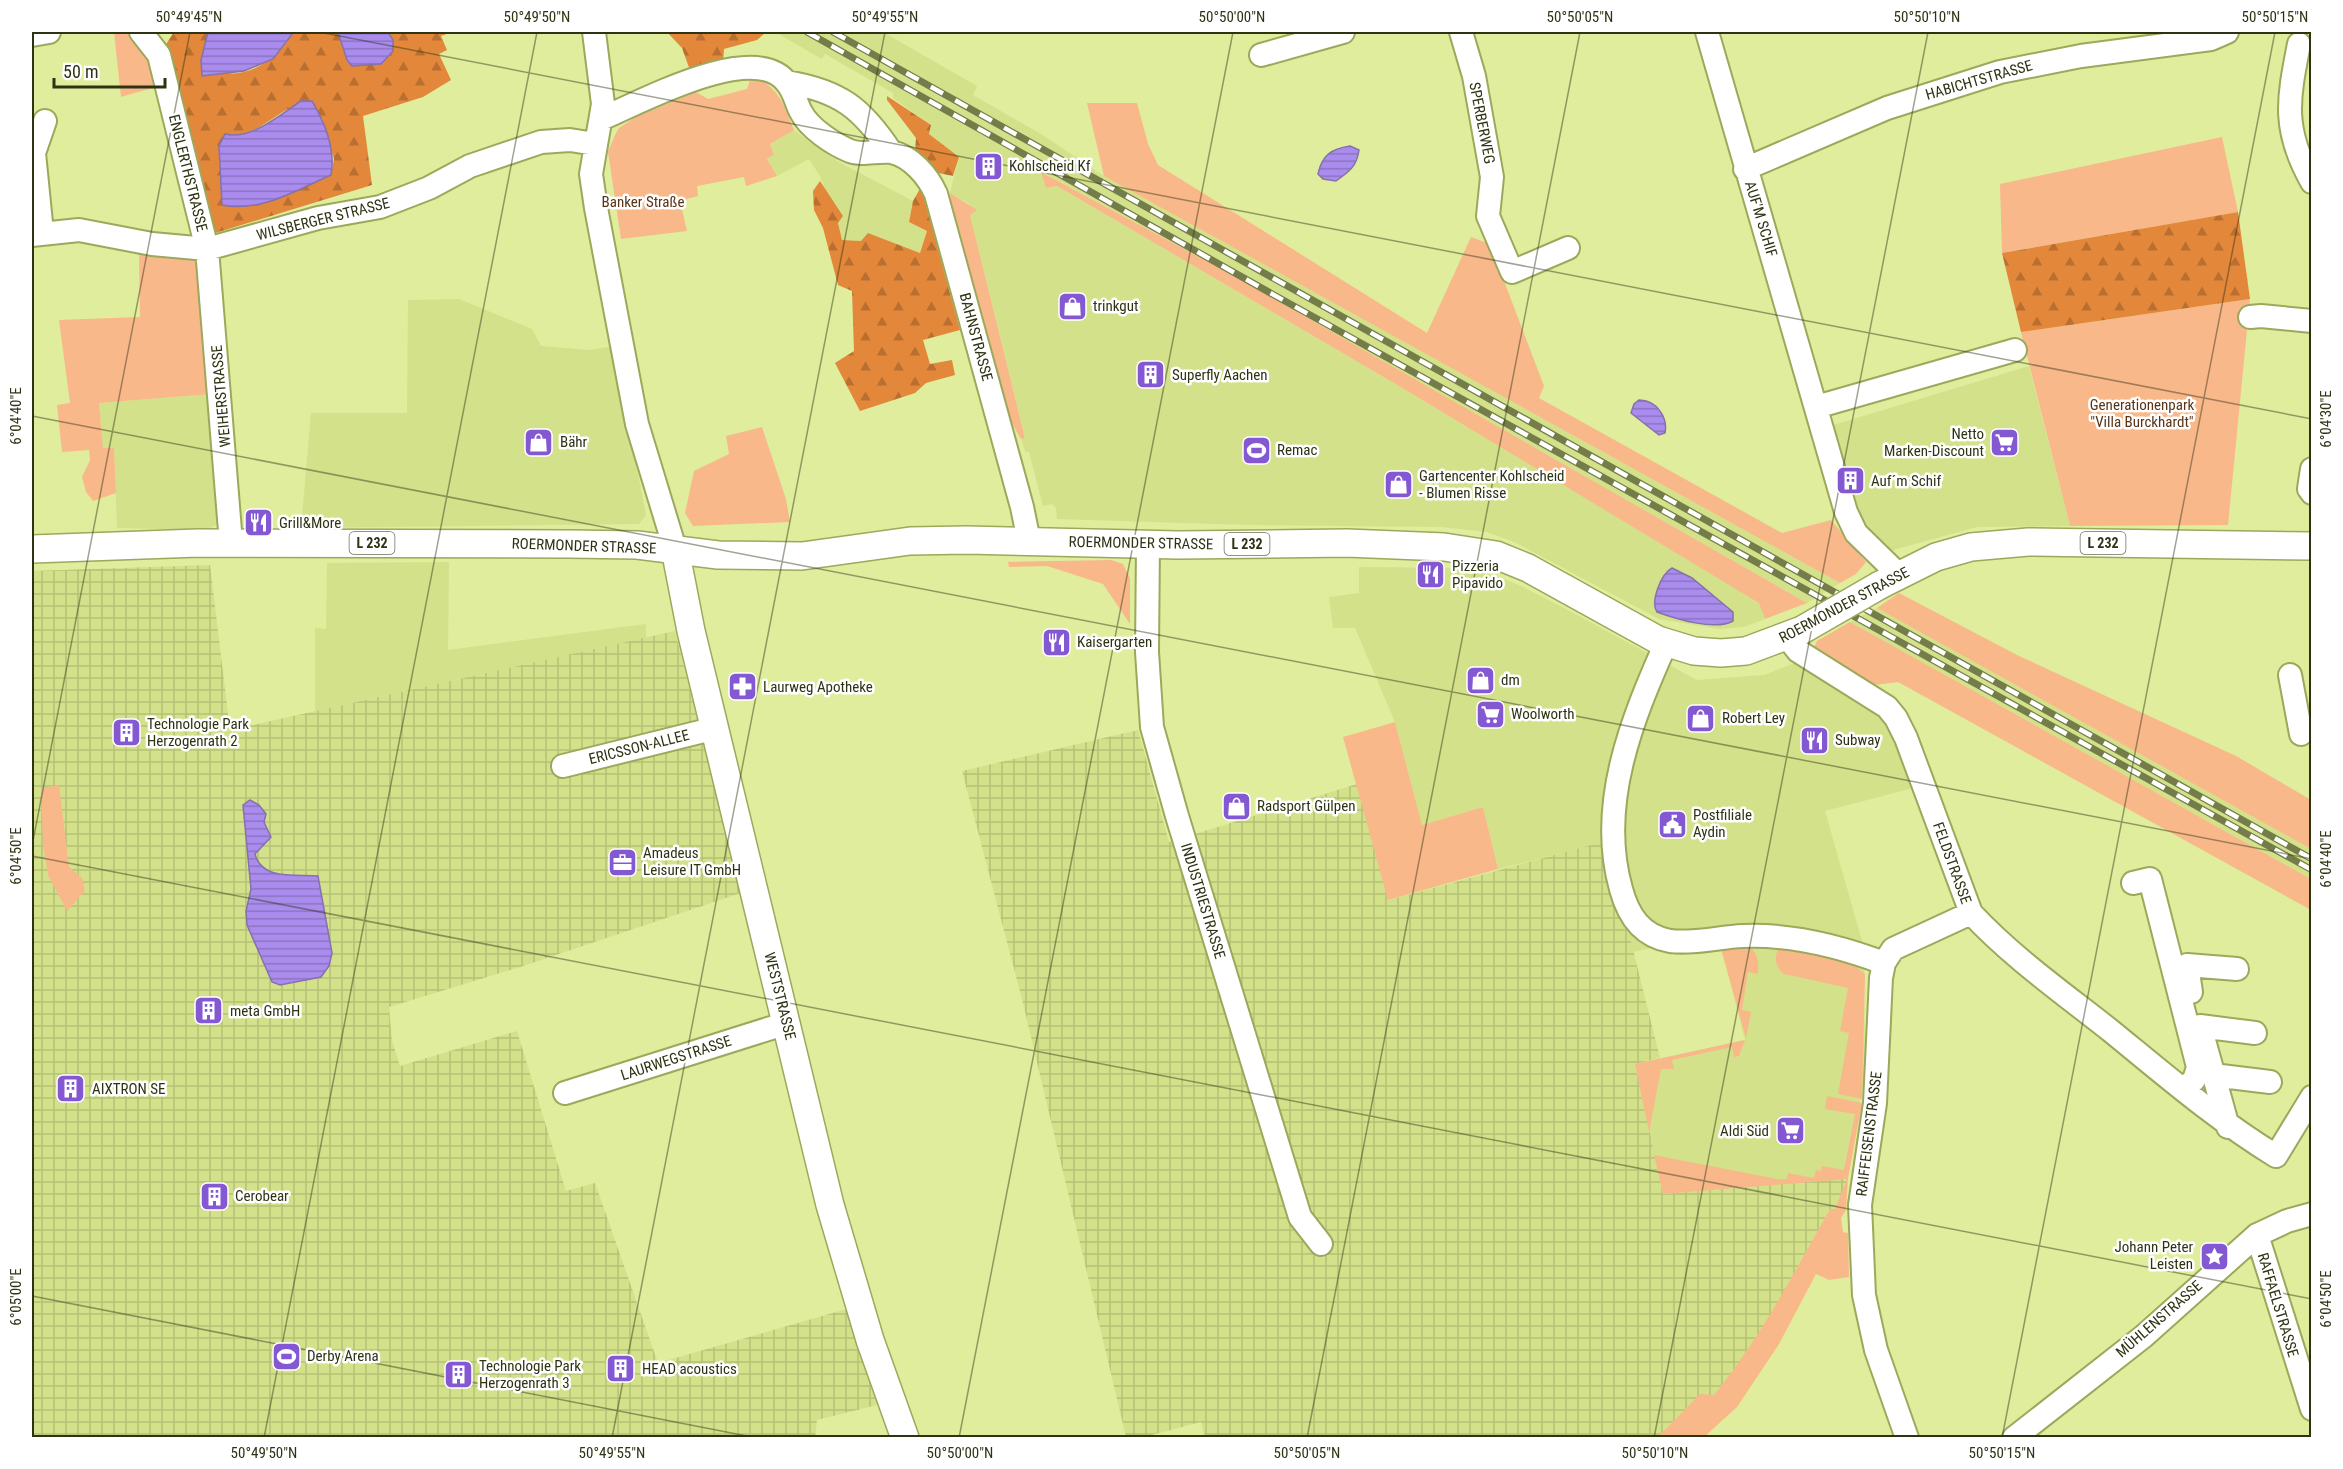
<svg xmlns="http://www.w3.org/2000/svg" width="2343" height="1469" viewBox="0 0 2343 1469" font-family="'Roboto Condensed',sans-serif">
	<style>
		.built { fill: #d3e18a }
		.industrial { fill: url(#industrial-grid) }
		.green { fill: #f9b88a }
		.forest { fill: url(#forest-firs); fill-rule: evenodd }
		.water { fill: url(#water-rules); stroke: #8571ac; stroke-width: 1.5 }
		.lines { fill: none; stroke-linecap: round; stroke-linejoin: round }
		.minor-casing { stroke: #9ca85b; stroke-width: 26 }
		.major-casing { stroke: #9ca85b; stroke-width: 30 }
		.minor { stroke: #fff; stroke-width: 22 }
		.major { stroke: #fff; stroke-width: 27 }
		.rail-casing { stroke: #747d4a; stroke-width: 7 }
		.rail { stroke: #fff; stroke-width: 4.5; stroke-dasharray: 14; stroke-linecap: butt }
		.major-bridge-casing { stroke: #9ca85b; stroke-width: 30; stroke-linecap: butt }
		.major-bridge { stroke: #fff; stroke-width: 27 }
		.ticks { fill: none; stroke: #2e3313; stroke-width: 1.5; stroke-opacity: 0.45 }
		.labels { text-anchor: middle; stroke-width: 5; stroke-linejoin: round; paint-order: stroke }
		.shield { fill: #fff; stroke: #6d705a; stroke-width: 1.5 }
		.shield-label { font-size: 14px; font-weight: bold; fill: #2e3313 }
		.street-label { font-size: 15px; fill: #2e3313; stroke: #fff }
		.poi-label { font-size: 15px; fill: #2e3313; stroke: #fff; text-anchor: start }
		.park-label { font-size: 15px; fill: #5a3416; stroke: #fff }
		.neatline { fill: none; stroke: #2e3313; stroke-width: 2 }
		.ticks-label { font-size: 15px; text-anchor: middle; fill: #2e3313 }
	</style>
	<defs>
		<pattern id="industrial-grid" width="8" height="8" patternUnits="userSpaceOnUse" patternTransform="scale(1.5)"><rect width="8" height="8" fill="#d3e18a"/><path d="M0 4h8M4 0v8" fill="none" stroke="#b5c276"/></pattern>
		<pattern id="forest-firs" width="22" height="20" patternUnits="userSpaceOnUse" patternTransform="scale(1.5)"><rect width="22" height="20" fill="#e3873b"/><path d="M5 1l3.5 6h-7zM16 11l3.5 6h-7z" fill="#b86f30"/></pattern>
		<pattern id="water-rules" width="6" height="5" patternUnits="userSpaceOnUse" patternTransform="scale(1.5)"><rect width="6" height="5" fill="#aa8cee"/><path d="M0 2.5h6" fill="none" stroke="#8b73c0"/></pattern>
	</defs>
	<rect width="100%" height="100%" fill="#dfed9d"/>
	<!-- built -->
	<path class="built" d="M775,32H883L977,86L973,95L1044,136L1104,176L1840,583L1807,603L1229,273L1042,172L1046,188L1057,186L1399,386L1760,603L1765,619L1744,627L1719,629L1659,619L1514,542L1487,532L1441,527L1250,525L1057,519L1056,508L1052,504L1043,506L1029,452H1025L1021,439L1025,437L970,215L969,204L950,193L959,157L929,134L931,125L893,98V93L825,54L822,59Z
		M794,130L837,161L913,201L909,222L927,231L920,253L868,233L861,241L842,240L838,223L842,216L826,192L820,176L809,159L777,176L767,159L774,153L770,144Z
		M459,299L532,329L541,346L589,350L613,346L646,515L639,524L301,528L311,413H407L408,300Z
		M2029,366L2070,526L1977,527L1886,552L1857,527L1830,426Z
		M211,394L218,524L207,530L117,528L114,448H103L99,403Z
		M449,562L448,650L646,624V638L315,711V628L326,629L327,563Z
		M1359,567L1474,568L1519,585L1568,610L1697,680L1764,675L1800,661L1888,716L1913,788L1825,811L1864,948L1865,1071L1848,1178L1663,1194L1635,1064L1745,1040L1718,934L1632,952L1605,842L1498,869L1483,807L1422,825L1395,722L1355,628H1333L1329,597L1359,593Z
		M1877,608L2311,849V879L1850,622Z"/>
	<!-- industrial -->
	<path class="industrial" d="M210,565L230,730L675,631L741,893L520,967L389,1007L392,1041L400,1066L517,1031L566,1191L595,1183L658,1363L850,1308L881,1404L817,1420L815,1438L32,1437V571Z
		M1138,730L1169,842L1357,784L1389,900L1606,841L1660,1058L1635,1064L1663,1194L1848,1178L1835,1210L1830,1209L1778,1303L1737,1368L1714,1395L1672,1425L1658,1437L1205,1438L1201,1422L1144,1437H1126L1022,999L962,771Z"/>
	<!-- green -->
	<path class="green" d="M114,32C147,31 153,60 159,86L121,97Z
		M759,79C781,91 785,108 794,130L770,144L774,154L767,159L777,176L746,186L744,177L697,186L698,196L680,201L687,231L621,239L608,152L615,135L619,128L636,117L696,92L708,99L747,89L750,80Z
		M1087,103H1137L1148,144L1158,165L1427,333L1471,237L1490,244L1544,386L1539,398L1782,533L1831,520L1866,562L1856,574L1840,583L1104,176Z
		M2222,137L2238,212L2002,253L2000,184Z
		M1041,172L1229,273L1807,603L1765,619L1759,603L1399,386L1057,186L1046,188Z
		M950,193L977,210L970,215L1025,438L1021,439L1001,404L952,213Z
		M139,254L199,259L211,394L99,403L103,448H114L116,493L93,501L86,492L82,477L90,460L89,450L62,452L57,405L70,403L59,320L140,317Z
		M2250,299L2228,525L2070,526L2021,332Z
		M762,427L786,499L790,522L693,526L685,513L694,471L729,454L726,436Z
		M1111,560L1123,564L1130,578V624L1103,584L1047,566L1009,567L1008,562Z
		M1899,593L2017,655L2236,756L2311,800V849L1877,608Z
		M1850,622L2311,879V910L1898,682L1874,685L1814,648L1817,641Z
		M1395,722L1422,825L1483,807L1498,869L1388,900L1343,737Z
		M59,785L69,867L82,878L85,891L67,911L48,875L43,844L41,788Z
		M1782,944L1846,959L1865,974L1862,1099L1838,1094L1849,1033L1840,1031L1848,988L1784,974C1774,966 1773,954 1782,944Z
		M1748,945C1758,953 1759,961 1758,974L1748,972L1742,1010L1751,1012L1746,1038L1721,949Z
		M1745,1040L1739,1056L1734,1057L1732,1047L1672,1060L1674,1069H1661L1649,1132L1635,1064Z
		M1827,1096L1862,1103L1848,1178L1846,1210L1841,1218L1843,1232L1848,1233L1849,1277L1829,1280L1816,1274L1779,1344L1737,1407L1704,1437H1658L1700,1394L1714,1395C1760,1338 1794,1273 1830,1209H1835L1847,1179L1663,1194L1654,1155L1777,1179H1787L1788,1173L1814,1178L1816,1170L1821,1171L1822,1166L1844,1170L1855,1114L1825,1109Z"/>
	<!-- forest -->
	<path class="forest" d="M174,32H208L201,60C209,63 219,71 227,73C254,77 283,53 293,32H338L347,60L393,40L388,32H452L441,36L447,50L439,54L451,80L423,97L363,116L372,185L212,234L163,49ZM288,109L322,118L334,159L331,175C299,189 269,205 233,207L225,134C248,140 270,119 288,109Z
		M667,32H766L757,40L724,49L723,64L691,73L682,48Z
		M887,96L931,125L929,134L959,157L953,176L934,172L915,152L916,138L887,100Z
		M820,181L843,216L838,223L842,240L861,241L868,233L920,253L927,231L909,222L913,201L921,187L960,330L923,340L930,364L952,360L955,375L926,383L915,393L860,411L835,363L854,351L852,291L838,285L823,228L814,210L813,191Z
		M2238,212L2250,299L2021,332L2002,253Z"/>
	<!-- water -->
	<path class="water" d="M208,32H293V33L273,59L244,71L202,76L201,60Z
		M338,32H388L393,40V51L381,64L352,66L347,60Z
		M301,101H312C325,123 336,149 331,175C297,190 260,213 222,205L219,146L225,134C250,141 281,114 301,101Z
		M1350,146L1359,150C1357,166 1349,172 1336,181L1323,179L1318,174C1322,155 1331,149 1350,146Z
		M1639,400C1657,400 1668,418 1665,433L1659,435L1631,413L1634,404Z
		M1672,568L1692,578L1733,612V621C1715,631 1676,619 1657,612C1650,602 1661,574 1672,568Z
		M250,800L259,805L266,814L264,822L271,837L255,854C262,881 297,874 318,876L332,953L329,966L321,977L280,985L272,982L247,925L246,911L251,889L243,805Z"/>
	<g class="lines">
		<defs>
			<path id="minor" d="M141,32L159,55L207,249L231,543
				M594,32L603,104L591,174L596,208L637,424L675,549
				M1461,32L1474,76L1492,177L1488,216L1512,272L1568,248
				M1707,32L1846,512L1856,533L1899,575
				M32,35L49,32
				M2299,44C2288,100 2282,129 2312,182
				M1261,55L1343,32
				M787,82C840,91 862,108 891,152
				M601,119C639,103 755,39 787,83C794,91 796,103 801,112C809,128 833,144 850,151C862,156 878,150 891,152C911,156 928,176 936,194L1022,507L1029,541
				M1745,169L1887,108L2000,72L2081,56L2211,39L2227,32
				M42,233L34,153L45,121
				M32,235L79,230L152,244L207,249L318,218L380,207L429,188L470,166L541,142L570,140L595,144
				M2250,317L2261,316L2312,321
				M1816,407L2015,350
				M2312,469L2309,489L2312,493
				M1148,544L1147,652L1152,727L1177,816L1300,1217L1321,1244
				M1787,637L1798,651L1887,707L1896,718L1906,738L1971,913C2013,958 2063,993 2111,1031C2165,1075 2217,1120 2276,1156L2312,1097
				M1666,643C1632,719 1597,805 1621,889C1628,915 1641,936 1670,941C1694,944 1719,937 1743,936C1792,934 1839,946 1884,963
				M2290,675L2301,734
				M563,766L716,728
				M2133,883L2150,879L2198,1067L2194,1080L2183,1089
				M2191,992L2187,965L2237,969
				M2200,1026L2255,1033
				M2205,1044L2228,1127
				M2213,1075L2270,1082
				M565,1093L787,1023
				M2257,1235L2312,1409
				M1907,1438L1876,1350L1864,1295L1860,1205L1875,1103L1881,978L1884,963L1893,949L1971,913
				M2014,1438L2144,1336L2257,1235L2287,1221L2312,1214"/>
			<path id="major" d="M32,549L198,543L569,544L637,545L718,555L802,556L910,541L967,540L1178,545L1347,543L1444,547L1496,555L1528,568L1658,640L1694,651L1721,653L1746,651L1802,630
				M675,549L691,631L830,1205L870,1340L905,1438
				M1880,585L1936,557L1971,547L2028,542L2312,546"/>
		</defs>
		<!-- minor casing -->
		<use href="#minor" class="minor-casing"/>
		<!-- major casing -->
		<use href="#major" class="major-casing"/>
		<!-- minor -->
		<use href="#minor" class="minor"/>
		<!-- major -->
		<use href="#major" class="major"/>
		<defs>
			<path id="rail" d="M807,32L1274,295L2312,870
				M833,32L2312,859"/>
		</defs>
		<!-- rail casing -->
		<use href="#rail" class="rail-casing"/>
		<!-- rail -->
		<use href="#rail" class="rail"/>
		<defs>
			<path id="major-bridge" d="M1802,630L1880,585"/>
		</defs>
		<!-- major-bridge casing -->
		<use href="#major-bridge" class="major-bridge-casing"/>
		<!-- major-bridge -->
		<use href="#major-bridge" class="major-bridge"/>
	</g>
	<!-- ticks -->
	<path class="ticks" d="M319,32L2312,419M32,416L2312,859M32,846L190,32M32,856L2312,1299M32,1296L757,1438M264,1438L537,32M612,1438L885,32M959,1438L1233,32M1307,1438L1580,32M1654,1438L1928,32M2002,1438L2275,32"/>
	<!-- icons -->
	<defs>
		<symbol id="building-square" viewBox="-11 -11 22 22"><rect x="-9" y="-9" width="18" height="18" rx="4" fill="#8358d2" stroke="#fff"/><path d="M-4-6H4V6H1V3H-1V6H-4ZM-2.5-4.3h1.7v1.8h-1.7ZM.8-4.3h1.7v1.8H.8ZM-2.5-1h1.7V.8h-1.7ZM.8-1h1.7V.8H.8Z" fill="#fff"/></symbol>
		<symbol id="shop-square" viewBox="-11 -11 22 22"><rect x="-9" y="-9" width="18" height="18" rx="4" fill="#8358d2" stroke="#fff"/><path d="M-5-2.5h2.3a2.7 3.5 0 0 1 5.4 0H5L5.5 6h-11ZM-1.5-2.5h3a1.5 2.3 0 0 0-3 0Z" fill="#fff"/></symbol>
		<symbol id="supermarket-square" viewBox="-11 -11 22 22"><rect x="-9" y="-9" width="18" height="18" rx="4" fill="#8358d2" stroke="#fff"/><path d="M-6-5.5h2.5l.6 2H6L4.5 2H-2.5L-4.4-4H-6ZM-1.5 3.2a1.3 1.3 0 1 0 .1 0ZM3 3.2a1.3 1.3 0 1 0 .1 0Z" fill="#fff"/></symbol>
		<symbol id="stadium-square" viewBox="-11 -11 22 22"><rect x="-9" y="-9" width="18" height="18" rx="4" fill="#8358d2" stroke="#fff"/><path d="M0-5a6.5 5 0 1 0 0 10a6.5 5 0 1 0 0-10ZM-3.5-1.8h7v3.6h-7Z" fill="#fff"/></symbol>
		<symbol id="restaurant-square" viewBox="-11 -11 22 22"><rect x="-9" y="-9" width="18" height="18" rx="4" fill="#8358d2" stroke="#fff"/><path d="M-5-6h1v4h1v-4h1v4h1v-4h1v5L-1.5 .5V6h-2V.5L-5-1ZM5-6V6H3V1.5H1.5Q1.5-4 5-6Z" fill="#fff"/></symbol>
		<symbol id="pharmacy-square" viewBox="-11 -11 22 22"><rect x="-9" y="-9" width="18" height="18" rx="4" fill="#8358d2" stroke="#fff"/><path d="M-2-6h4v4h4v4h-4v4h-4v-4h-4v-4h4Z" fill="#fff"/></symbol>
		<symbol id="civic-square" viewBox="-11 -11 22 22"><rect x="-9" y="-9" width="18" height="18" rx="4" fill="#8358d2" stroke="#fff"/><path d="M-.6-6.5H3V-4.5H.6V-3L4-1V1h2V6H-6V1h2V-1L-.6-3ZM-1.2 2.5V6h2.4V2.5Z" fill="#fff"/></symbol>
		<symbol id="office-square" viewBox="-11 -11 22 22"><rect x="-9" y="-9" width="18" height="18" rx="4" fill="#8358d2" stroke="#fff"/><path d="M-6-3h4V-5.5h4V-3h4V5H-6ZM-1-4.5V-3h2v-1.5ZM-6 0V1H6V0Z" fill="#fff"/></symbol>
		<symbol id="sight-square" viewBox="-11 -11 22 22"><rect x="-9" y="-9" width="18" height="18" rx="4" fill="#8358d2" stroke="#fff"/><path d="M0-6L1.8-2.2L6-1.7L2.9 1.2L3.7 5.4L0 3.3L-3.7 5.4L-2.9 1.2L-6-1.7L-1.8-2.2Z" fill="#fff"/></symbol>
	</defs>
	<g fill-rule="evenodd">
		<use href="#building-square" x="972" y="150" width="33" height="33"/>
		<use href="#shop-square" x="1056" y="290" width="33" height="33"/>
		<use href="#building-square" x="1134" y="358" width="33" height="33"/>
		<use href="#shop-square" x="522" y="426" width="33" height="33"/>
		<use href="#supermarket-square" x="1988" y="426" width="33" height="33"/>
		<use href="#stadium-square" x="1240" y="434" width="33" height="33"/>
		<use href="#building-square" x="1834" y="464" width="33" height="33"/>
		<use href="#shop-square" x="1382" y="468" width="33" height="33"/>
		<use href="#restaurant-square" x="242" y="506" width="33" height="33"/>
		<use href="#restaurant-square" x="1414" y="558" width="33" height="33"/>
		<use href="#restaurant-square" x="1040" y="626" width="33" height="33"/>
		<use href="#shop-square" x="1464" y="664" width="33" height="33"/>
		<use href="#pharmacy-square" x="726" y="670" width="33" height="33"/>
		<use href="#supermarket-square" x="1474" y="698" width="33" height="33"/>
		<use href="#shop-square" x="1684" y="702" width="33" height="33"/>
		<use href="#building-square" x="110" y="716" width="33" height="33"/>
		<use href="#restaurant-square" x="1798" y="724" width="33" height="33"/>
		<use href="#shop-square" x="1220" y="790" width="33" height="33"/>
		<use href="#civic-square" x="1656" y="808" width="33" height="33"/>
		<use href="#office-square" x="606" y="846" width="33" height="33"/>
		<use href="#building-square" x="192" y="994" width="33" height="33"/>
		<use href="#building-square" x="54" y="1072" width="33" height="33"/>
		<use href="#supermarket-square" x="1774" y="1114" width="33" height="33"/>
		<use href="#building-square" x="198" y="1180" width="33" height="33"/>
		<use href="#sight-square" x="2198" y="1240" width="33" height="33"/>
		<use href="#stadium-square" x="270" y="1340" width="33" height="33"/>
		<use href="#building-square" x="604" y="1352" width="33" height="33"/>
		<use href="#building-square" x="442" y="1358" width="33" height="33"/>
	</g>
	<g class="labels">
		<!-- shield labels -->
		<g class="shield">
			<rect x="349.5" y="532" width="45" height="22" rx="4.5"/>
			<rect x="2080.5" y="532" width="45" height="22" rx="4.5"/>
			<rect x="1224.5" y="533" width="45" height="22" rx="4.5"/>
		</g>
		<g class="shield-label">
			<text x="372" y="548">L 232</text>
			<text x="2103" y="548">L 232</text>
			<text x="1247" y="549">L 232</text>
		</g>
		<!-- street labels -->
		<g class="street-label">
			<text transform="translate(1979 80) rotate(-16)" y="5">HABICHTSTRASSE</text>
			<text transform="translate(1482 123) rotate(79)" y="5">SPERBERWEG</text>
			<text transform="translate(188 173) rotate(76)" y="5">ENGLERTHSTRASSE</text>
			<text transform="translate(323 219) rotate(-14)" y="5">WILSBERGER STRASSE</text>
			<text transform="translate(1761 219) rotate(73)" y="5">AUF'M SCHIF</text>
			<text transform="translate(976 337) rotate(75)" y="5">BAHNSTRASSE</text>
			<text transform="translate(221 396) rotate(-95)" y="5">WEIHERSTRASSE</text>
			<text transform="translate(1141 543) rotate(1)" y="5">ROERMONDER STRASSE</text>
			<text transform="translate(584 546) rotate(2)" y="5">ROERMONDER STRASSE</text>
			<text transform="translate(1844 605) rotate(-28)" y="5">ROERMONDER STRASSE</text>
			<text transform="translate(639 747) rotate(-14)" y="5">ERICSSON-ALLEE</text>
			<text transform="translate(1952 863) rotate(70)" y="5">FELDSTRASSE</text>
			<text transform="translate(1203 901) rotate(73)" y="5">INDUSTRIESTRASSE</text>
			<text transform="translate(780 996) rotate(76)" y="5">WESTSTRASSE</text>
			<text transform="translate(676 1058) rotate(-18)" y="5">LAURWEGSTRASSE</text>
			<text transform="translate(1869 1134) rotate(-83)" y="5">RAIFFEISENSTRASSE</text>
			<text transform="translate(2278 1305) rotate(73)" y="5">RAFFAELSTRASSE</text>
			<text transform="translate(2159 1319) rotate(-41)" y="5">MÜHLENSTRASSE</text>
		</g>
		<!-- poi labels -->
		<g class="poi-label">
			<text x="1009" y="171">Kohlscheid Kf</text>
			<text x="1093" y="311">trinkgut</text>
			<text x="1172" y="380">Superfly Aachen</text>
			<text x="1984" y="439" text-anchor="end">Netto<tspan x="1984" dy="17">Marken-Discount</tspan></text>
			<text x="560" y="447">Bähr</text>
			<text x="1277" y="455">Remac</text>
			<text x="1419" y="481">Gartencenter Kohlscheid<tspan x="1419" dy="17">- Blumen Risse</tspan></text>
			<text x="1871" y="486">Auf´m Schif</text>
			<text x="279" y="528">Grill&amp;More</text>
			<text x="1452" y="571">Pizzeria<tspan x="1452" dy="17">Pipavido</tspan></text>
			<text x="1077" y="647">Kaisergarten</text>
			<text x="1501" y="685">dm</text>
			<text x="763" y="692">Laurweg Apotheke</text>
			<text x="1511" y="719">Woolworth</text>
			<text x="1722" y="723">Robert Ley</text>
			<text x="147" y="729">Technologie Park<tspan x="147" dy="17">Herzogenrath 2</tspan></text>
			<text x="1835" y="745">Subway</text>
			<text x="1257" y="811">Radsport Gülpen</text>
			<text x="1693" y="820">Postfiliale<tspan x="1693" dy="17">Aydin</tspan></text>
			<text x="643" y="858">Amadeus<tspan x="643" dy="17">Leisure IT GmbH</tspan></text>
			<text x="230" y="1016">meta GmbH</text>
			<text x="92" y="1094">AIXTRON SE</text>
			<text x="1769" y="1136" text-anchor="end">Aldi Süd</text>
			<text x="235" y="1201">Cerobear</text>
			<text x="2193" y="1252" text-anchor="end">Johann Peter<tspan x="2193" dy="17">Leisten</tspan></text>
			<text x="307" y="1361">Derby Arena</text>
			<text x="479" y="1371">Technologie Park<tspan x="479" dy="17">Herzogenrath 3</tspan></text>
			<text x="642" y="1374">HEAD acoustics</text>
		</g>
		<!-- park labels -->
		<g class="park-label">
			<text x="643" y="207">Banker Straße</text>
			<text x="2142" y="410">Generationenpark<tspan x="2142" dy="17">"Villa Burckhardt"</tspan></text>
		</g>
	</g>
	<!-- border -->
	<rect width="2343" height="1469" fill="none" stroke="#ffffff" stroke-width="66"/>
	<!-- scale -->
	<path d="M54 78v9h111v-9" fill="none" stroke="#2e3313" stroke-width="3"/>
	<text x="63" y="78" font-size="18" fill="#2e3313" stroke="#ffffff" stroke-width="4.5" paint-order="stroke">50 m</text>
	<rect x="33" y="33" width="2277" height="1403" class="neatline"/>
	<g class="ticks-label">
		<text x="189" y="22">50°49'45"N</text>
		<text x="537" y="22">50°49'50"N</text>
		<text x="885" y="22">50°49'55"N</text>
		<text x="1232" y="22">50°50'00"N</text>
		<text x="1580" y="22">50°50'05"N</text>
		<text x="1927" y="22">50°50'10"N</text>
		<text x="2275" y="22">50°50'15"N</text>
		<text transform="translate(16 416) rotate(-90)" y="5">6°04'40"E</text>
		<text transform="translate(2326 419) rotate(-90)" y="5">6°04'30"E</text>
		<text transform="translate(16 856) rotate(-90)" y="5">6°04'50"E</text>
		<text transform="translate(2326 859) rotate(-90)" y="5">6°04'40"E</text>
		<text transform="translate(16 1297) rotate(-90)" y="5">6°05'00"E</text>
		<text transform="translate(2326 1299) rotate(-90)" y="5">6°04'50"E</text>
		<text x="264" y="1458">50°49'50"N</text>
		<text x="612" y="1458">50°49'55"N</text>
		<text x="960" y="1458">50°50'00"N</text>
		<text x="1307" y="1458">50°50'05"N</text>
		<text x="1655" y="1458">50°50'10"N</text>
		<text x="2002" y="1458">50°50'15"N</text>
	</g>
</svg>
